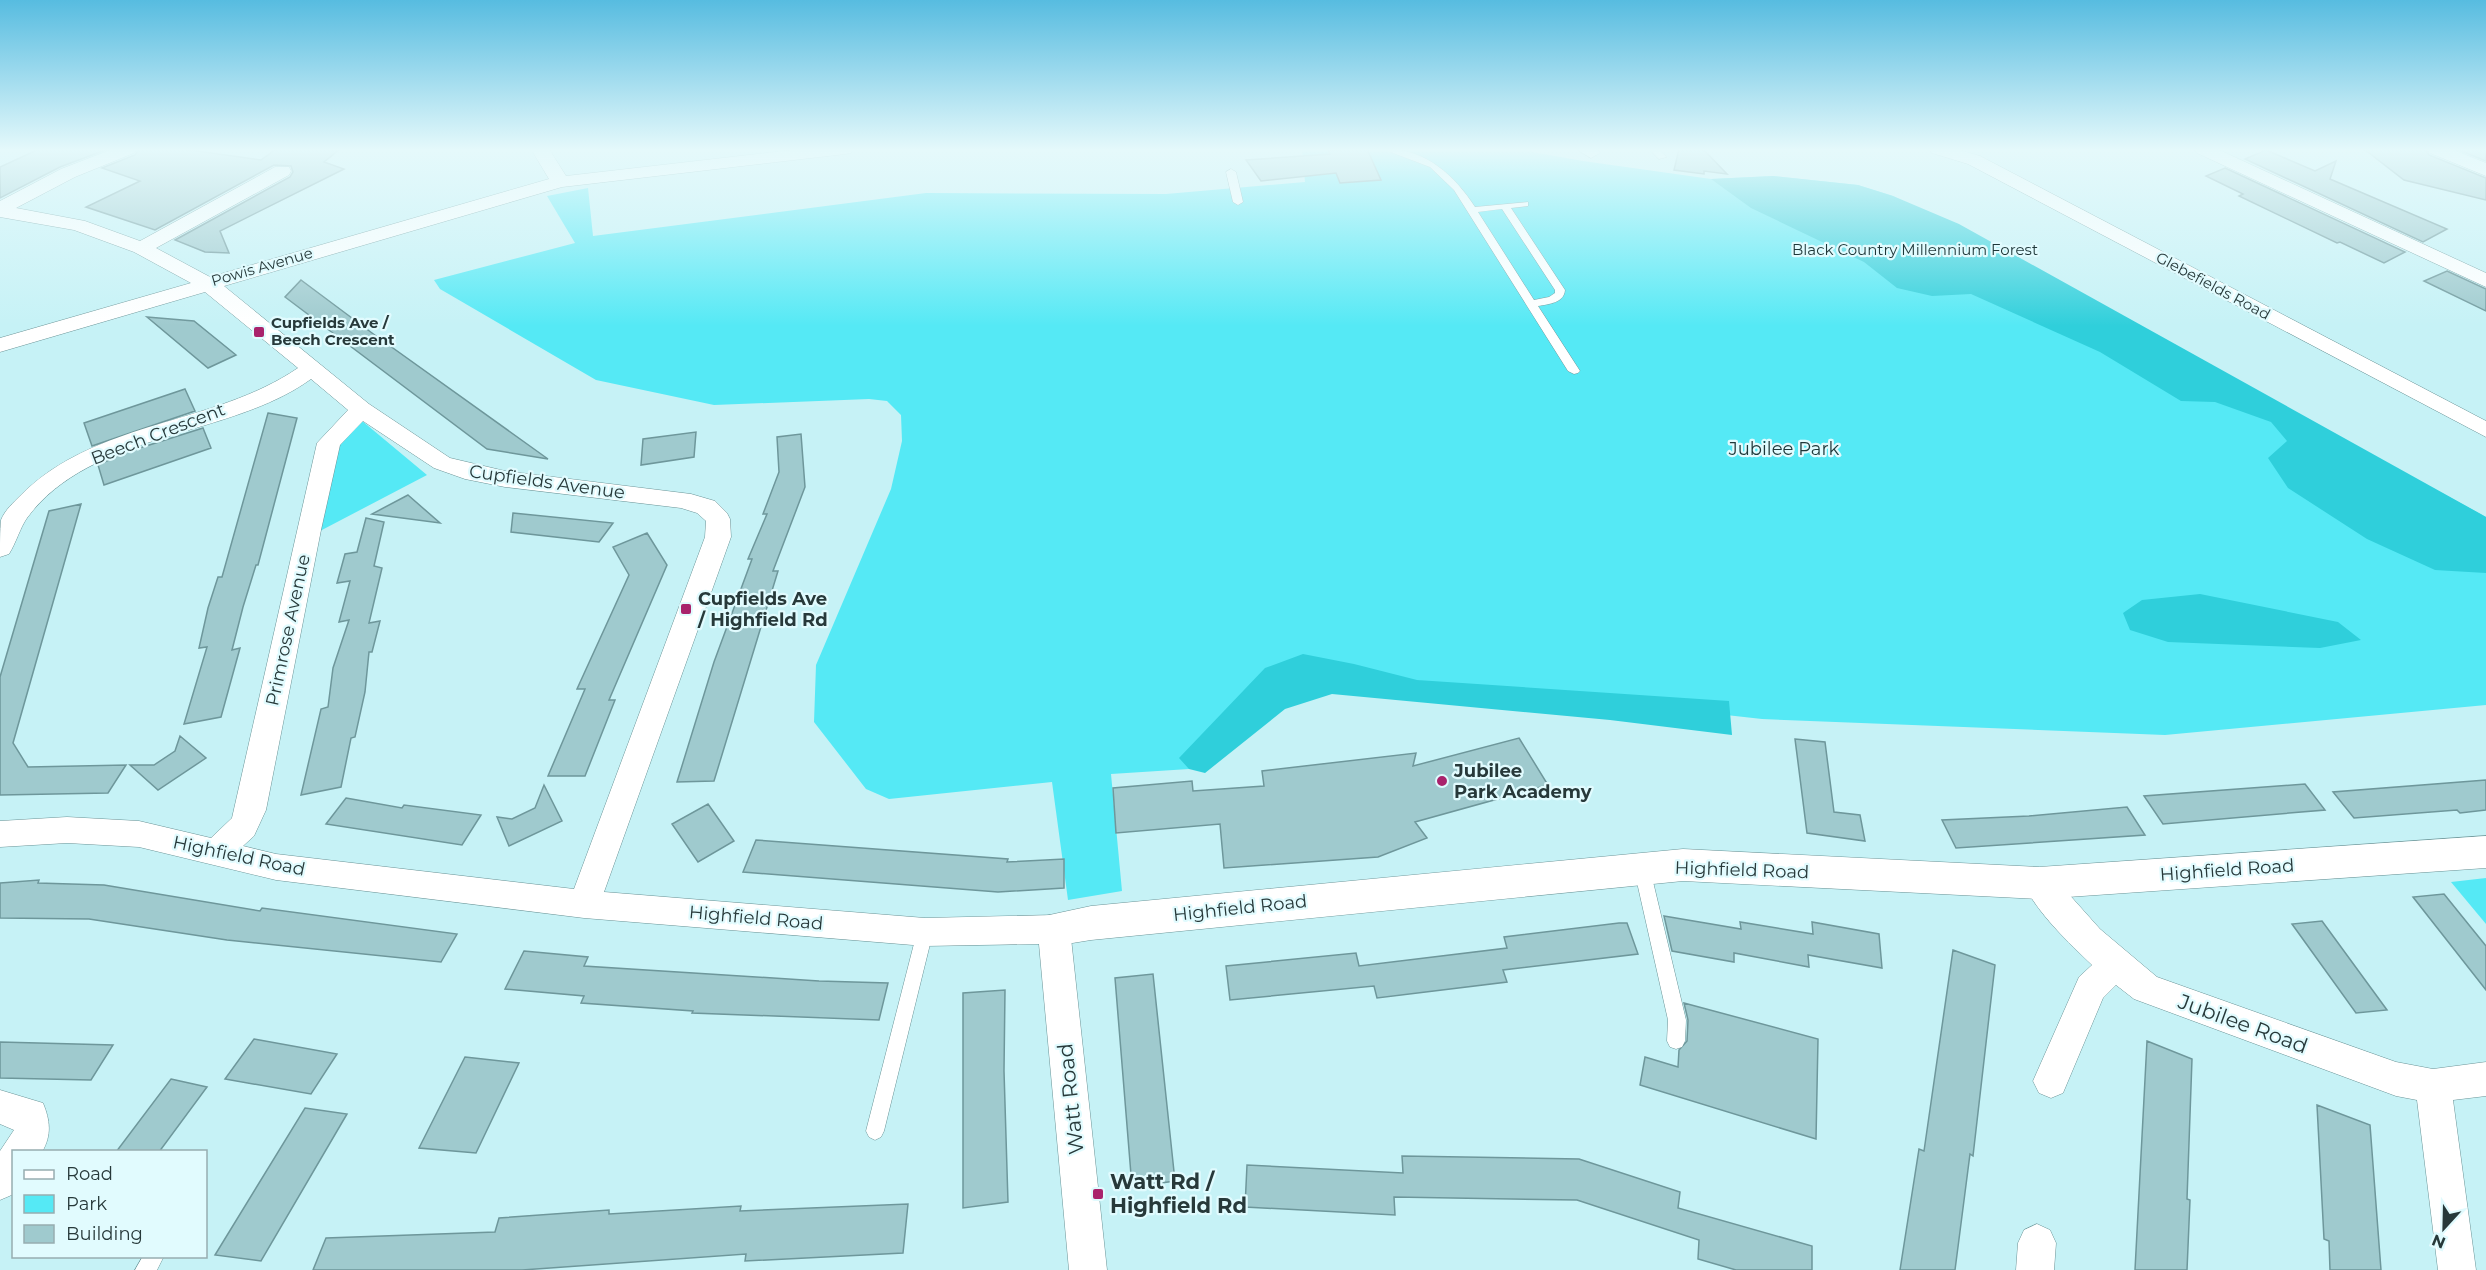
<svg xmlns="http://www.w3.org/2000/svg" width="2486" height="1270" viewBox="0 0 2486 1270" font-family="Montserrat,sans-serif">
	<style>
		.green { fill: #55e9f5 }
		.forest { fill: #2fcfdb }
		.building { fill: #9fcace; stroke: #6e979b; stroke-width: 1.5 }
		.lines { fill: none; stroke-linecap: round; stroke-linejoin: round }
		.lane-casing { stroke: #6b9497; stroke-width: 1 }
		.street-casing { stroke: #6b9497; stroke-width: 1 }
		.secondary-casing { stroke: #6b9497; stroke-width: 1 }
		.lane { fill: #fff; fill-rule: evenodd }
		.street { fill: #fff; fill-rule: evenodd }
		.secondary { fill: #fff; fill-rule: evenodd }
		.poi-dot { fill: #a9236c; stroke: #e1fbfe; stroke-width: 2 }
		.labels { text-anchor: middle; stroke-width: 4.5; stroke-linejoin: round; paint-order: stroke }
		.far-park-label { font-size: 15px; fill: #1e3739; stroke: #e1fbfe }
		.far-street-label { font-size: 15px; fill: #27393a; stroke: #e1fbfe }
		.far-poi-label { font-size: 15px; font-weight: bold; fill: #27393a; stroke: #e1fbfe; text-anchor: start }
		.street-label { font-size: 18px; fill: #27393a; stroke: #e1fbfe }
		.park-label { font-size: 18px; fill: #1e3739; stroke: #e1fbfe }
		.poi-label { font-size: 18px; font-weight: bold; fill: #27393a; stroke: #e1fbfe; text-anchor: start }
		.near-street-label { font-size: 21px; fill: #27393a; stroke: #e1fbfe }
		.near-poi-label { font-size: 21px; font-weight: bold; fill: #27393a; stroke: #e1fbfe; text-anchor: start }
	</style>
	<rect width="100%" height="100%" fill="#c6f2f6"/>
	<!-- green -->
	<path class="green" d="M1302,149H1515L1583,161L1711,179L1773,176L1858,185L1893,196L2486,517V705L2165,735L1762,719L1296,667L1189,769L1111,774L1122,891L1068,900L1052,782L889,799L866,789L814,722L816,665L891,489L902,441L901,415L887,401L869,399L714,405L596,380L440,289L434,280L575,243L547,196L588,188L593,236L926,193L1166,194L1305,182Z
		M361,420L427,475L320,531L340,442Z
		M2486,878V924L2451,882Z"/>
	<!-- forest -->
	<path class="forest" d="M1773,176L1858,185L1893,196L1959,224L2479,513L2486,517V573L2435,570L2367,539L2288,488L2268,458L2287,441L2271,422L2215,402L2181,401L2100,352L1971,294L1932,296L1897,288L1864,262L1751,208L1711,179Z
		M2200,594L2338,622L2361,640L2320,648L2168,642L2130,630L2123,613L2142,600Z
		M1303,654L1354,664L1417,680L1729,701L1732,735L1610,720L1332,694L1285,709L1205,773L1189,769L1179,758L1265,668Z"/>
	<!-- building -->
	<path class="building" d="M39,149H108L60,167L0,198V167Z
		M139,149H183L261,160L276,149H340L324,162L344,169L220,231L229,253L205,252L175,240L290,177L293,172L291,166L274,165L155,230L86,207L140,181L102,168L135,155Z
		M1349,149H1367L1381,180L1340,183L1336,173L1261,181L1246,160L1330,154L1328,150Z
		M1679,149H1703L1727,174L1704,171V174L1674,170Z
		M2364,149H2425L2429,155L2486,178V200L2404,180Z
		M2456,149H2486V161Z
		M2266,150L2315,171L2336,161L2330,179L2447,229L2423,242L2245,159Z
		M2225,168L2405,252L2384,263L2340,242L2337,243L2239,196L2243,194L2206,176Z
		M2447,271L2486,289V311L2424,281Z
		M301,280L372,333L548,459L487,449L285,297Z
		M147,317L194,321L236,355L208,368Z
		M185,389L195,411L92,446L84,423Z
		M268,413L297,418L258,565H256L243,607L232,650L240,648L221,717L184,724L207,647L199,648L208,608L218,577H222Z
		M203,428L211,448L104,485L98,465L124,453Z
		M696,432L694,457L641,465L643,439Z
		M801,434L805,487L773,571H778L714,781L677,782L714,662L752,559H748L767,514H763L779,472L777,437Z
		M408,495L440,523L372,514Z
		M81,504L13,743L28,767L126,765L108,793L0,795V677L49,511Z
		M513,513L613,523L599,542L511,532Z
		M366,518L384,522L374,566L382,568L369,623L380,621L372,652H369L365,692L355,737L351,738L341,787L301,795L321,709L328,707L333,668L349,620L339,622L350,581L337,583L345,554L357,552Z
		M647,533L667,565L609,700H615L585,776H548L585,689H577L629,575L613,547Z
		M180,736L206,758L158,790L130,765H154L175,751Z
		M1519,738L1548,785L1415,822L1427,838L1378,857L1224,868L1220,824L1116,833L1113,788L1192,781L1193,791L1264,786L1262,771L1416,753L1413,766Z
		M1795,739L1825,742L1834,812L1860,815L1865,841L1807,833Z
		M2486,780V810L2460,813L2457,810L2354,818L2333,792Z
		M2305,784L2325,810L2163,824L2144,796Z
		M544,785L562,821L509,846L497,817L512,819L535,808Z
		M346,798L402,808L404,805L481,815L462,845L326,824Z
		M708,804L734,841L698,862L672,824Z
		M2127,807L2145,835L1956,848L1942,820L2029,816Z
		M756,840L1008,859L1007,862L1064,859V888L998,892L743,872Z
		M39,880L38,883L104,885L260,911L262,908L457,934L441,962L227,940L89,919L0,918V883Z
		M2444,894L2486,946V990L2413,897Z
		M1664,916L1741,929L1740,922L1813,934L1812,922L1879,934L1882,968L1808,955L1809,967L1734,953V962L1672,951Z
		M2322,921L2387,1010L2356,1013L2292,924Z
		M1619,923H1627L1638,954L1503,970L1507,982L1377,998L1374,986L1230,1000L1226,966L1356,953L1359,966L1507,948L1504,937Z
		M1953,950L1995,965L1973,1156L1970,1154L1955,1270H1900L1919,1149L1924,1151Z
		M524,951L588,957L584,966L819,981L888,983L879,1020L692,1013L693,1011L581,1003L584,996L505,989Z
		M1153,974L1175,1181L1132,1187L1115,978Z
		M1005,990L1004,1071L1008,1202L963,1208V993Z
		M1684,1003L1818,1039L1816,1139L1640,1085L1645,1057L1678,1067L1679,1050L1687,1041L1688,1020Z
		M254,1039L337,1054L311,1094L225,1079Z
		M2147,1041L2192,1059L2187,1199L2190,1200L2187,1270H2135Z
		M0,1042L113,1045L91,1080L0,1078Z
		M465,1057L519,1063L476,1153L419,1148Z
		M171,1079L207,1087L159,1152H116Z
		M2317,1105L2370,1125L2381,1270H2330L2329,1241L2324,1239Z
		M305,1108L347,1114L261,1261L215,1255Z
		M1402,1156L1579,1159L1680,1192L1678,1208L1812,1246V1270H1736L1698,1259L1699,1240L1577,1200L1394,1197L1395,1215L1245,1207L1247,1165L1403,1173Z
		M908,1204L903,1253L745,1261L746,1254L522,1270H313L326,1238L495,1232L499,1218L609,1210V1214L741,1206L740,1211Z"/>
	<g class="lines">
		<defs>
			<path id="lane" d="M1387,149C1426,149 1455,176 1475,207L1528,202V206L1511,208L1565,290C1564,303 1549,304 1538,306L1580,371L1578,373L1574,374L1568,371L1454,190L1430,167L1388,151ZM1502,209L1555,290V293L1549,297L1534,300L1478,212Z
				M1649,149H1658L1667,157L1659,159Z
				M1231,169L1236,172L1243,202L1238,205L1233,202L1226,172Z
				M1642,862L1648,864L1650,869L1686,1020L1685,1041L1682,1047L1676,1049L1670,1047L1667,1041L1668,1020L1634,869L1636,864Z
				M925,925L931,927L933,932L884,1131L881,1137L875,1140L869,1137L866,1131L917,932L919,927Z
				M143,1256H164L157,1270H135Z"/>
			<path id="street" d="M113,149H137L134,153L75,177L16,208L85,221L140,241L275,167H289L291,171L289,175L156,248L210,277L549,179L531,149H549L566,176L801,149H854L851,153L845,154L562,187L224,286L369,404L450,458L505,471L691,494L715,501L727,513L730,519L731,537L604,892L925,918L1054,915L1065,919L1070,929L1107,1270H1069L1039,944L925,946L584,918L276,880L139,847L67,843L0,847V821L67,817L139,821L211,838L232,818L317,443L348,410L311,379C230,438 91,431 27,518C20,528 16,543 9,554L0,557C0,546 0,530 1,520C5,510 13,503 21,495C96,420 213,426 298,368L205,292L0,352V338L191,283L134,252L74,230L0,217V201L61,169ZM363,421L434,468L465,479L505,487L681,508L697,513L706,521L705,537L574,889L276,854L243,846L254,836L266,810L321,530L340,445Z
				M1576,149H1597L1600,153L1591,158Z
				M1929,149H1956L1980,156L2486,421V437L1968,164L1932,153Z
				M2194,149H2217L2486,273V287L2197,153Z
				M2427,149H2451L2486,163V176L2430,153Z
				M2039,870L2050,873L2100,929L2157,977L2396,1062L2433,1069L2486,1062V1096L2453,1100L2476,1270H2438L2417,1100L2396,1096L2134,999L2116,985L2103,998L2063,1093L2051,1098L2039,1093L2033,1081L2079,977L2092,965C2068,942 2038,914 2023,883L2028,873Z
				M0,1090L43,1103C50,1120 52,1135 42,1152H14V1194L0,1200V1151L14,1130L0,1124Z
				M2037,1224L2050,1230L2056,1243L2054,1270H2016L2018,1243L2024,1230Z"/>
			<path id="secondary" d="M2486,836V868L2039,899L1683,881L1091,940L1054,946L1040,941L1034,929L1040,917L1091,906L1683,849L2039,867Z"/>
		</defs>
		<!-- lane casing -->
		<use href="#lane" class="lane-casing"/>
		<!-- street casing -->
		<use href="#street" class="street-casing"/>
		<!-- secondary casing -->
		<use href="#secondary" class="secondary-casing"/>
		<!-- lane -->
		<use href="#lane" class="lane"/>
		<!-- street -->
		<use href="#street" class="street"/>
		<!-- secondary -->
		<use href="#secondary" class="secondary"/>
	</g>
	<!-- sky -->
	<linearGradient id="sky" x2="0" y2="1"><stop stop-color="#57bce0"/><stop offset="0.46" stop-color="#e5f9fb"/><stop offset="1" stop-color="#e5f9fb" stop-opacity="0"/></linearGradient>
	<rect width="2486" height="326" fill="url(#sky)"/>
	<!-- markers -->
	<g class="poi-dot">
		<rect x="253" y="326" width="12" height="12" rx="3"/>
		<rect x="680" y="603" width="12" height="12" rx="3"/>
		<circle cx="1442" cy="781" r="6"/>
		<rect x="1092" y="1188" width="12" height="12" rx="3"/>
	</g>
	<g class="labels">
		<!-- far-park labels -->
		<g class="far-park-label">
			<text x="1915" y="255">Black Country Millennium Forest</text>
		</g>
		<!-- far-street labels -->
		<g class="far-street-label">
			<text transform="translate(262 267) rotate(-16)" y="5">Powis Avenue</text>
			<text transform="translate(2213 286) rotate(28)" y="5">Glebefields Road</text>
		</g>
		<!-- far-poi labels -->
		<g class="far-poi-label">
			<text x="271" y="328">Cupfields Ave /<tspan x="271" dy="17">Beech Crescent</tspan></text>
		</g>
		<!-- street labels -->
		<g class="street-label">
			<text transform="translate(158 434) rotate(-21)" y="6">Beech Crescent</text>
			<text transform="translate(547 482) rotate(8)" y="6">Cupfields Avenue</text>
			<text transform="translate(288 630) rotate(-78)" y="6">Primrose Avenue</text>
			<text transform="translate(239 856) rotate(12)" y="6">Highfield Road</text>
			<text transform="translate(1742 870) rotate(2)" y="6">Highfield Road</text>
			<text transform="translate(2227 870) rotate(-4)" y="6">Highfield Road</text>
			<text transform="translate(1240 908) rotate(-6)" y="6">Highfield Road</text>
			<text transform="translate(756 918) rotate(5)" y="6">Highfield Road</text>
		</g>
		<!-- park labels -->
		<g class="park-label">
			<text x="1784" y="455">Jubilee Park</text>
		</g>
		<!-- poi labels -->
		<g class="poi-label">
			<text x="698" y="605">Cupfields Ave<tspan x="698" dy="21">/ Highfield Rd</tspan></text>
			<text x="1454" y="777">Jubilee<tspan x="1454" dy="21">Park Academy</tspan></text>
		</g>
		<!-- near-street labels -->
		<g class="near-street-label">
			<text transform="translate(2243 1024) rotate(20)" y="7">Jubilee Road</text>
			<text transform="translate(1071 1099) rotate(-96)" y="7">Watt Road</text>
		</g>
		<!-- near-poi labels -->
		<g class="near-poi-label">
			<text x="1110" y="1189">Watt Rd /<tspan x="1110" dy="24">Highfield Rd</tspan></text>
		</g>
	</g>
	<!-- legend -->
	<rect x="12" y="1150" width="195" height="108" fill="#e1fbfe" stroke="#97adb0" stroke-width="1.5"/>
	<rect x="24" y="1170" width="30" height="9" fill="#ffffff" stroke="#97adb0" stroke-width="1.5"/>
	<text x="66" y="1180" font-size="18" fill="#27393a">Road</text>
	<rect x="24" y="1195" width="30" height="18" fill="#55e9f5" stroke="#97adb0" stroke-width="1.5"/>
	<text x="66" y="1210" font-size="18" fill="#27393a">Park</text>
	<rect x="24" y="1225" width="30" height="18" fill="#9fcace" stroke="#97adb0" stroke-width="1.5"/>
	<text x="66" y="1240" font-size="18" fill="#27393a">Building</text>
	<!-- north arrow -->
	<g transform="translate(2444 1228) rotate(202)" stroke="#e1fbfe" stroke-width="4.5" paint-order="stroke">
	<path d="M0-4.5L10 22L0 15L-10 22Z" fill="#27393a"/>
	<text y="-9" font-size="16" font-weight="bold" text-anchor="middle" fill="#27393a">N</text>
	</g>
</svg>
